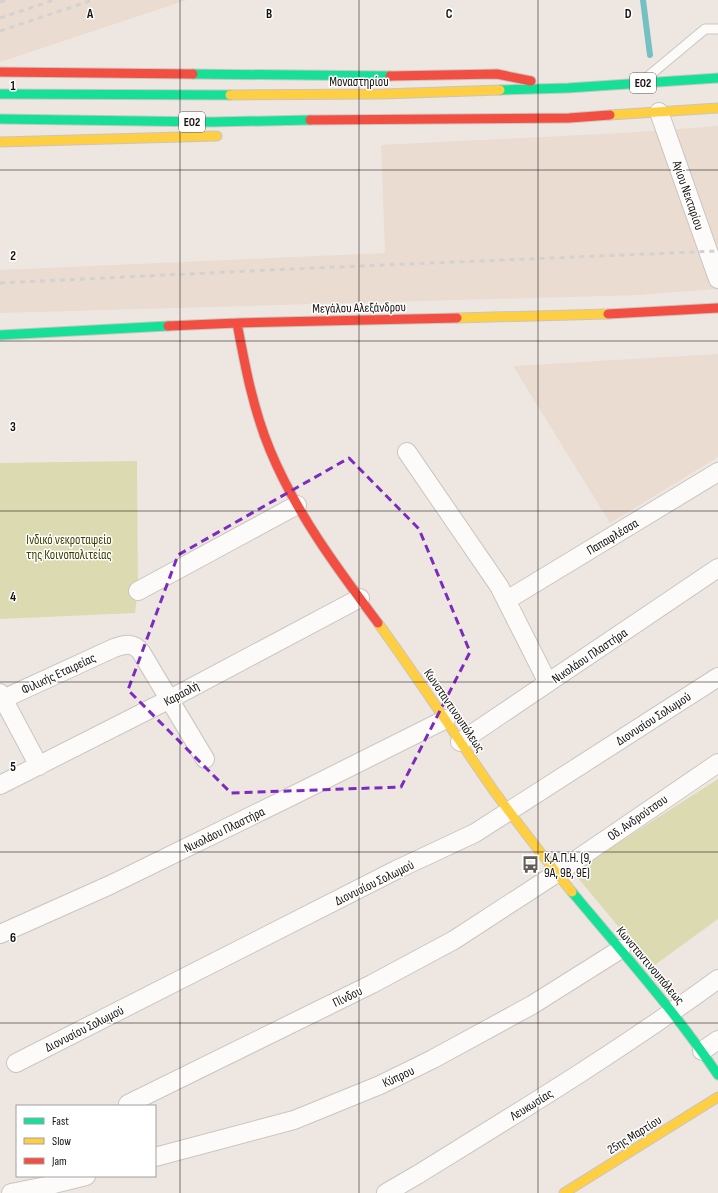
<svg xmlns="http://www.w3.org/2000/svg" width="718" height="1193" viewBox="0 0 718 1193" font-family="'Sofia Sans Condensed',sans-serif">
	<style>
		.built { fill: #eadcd0 }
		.green { fill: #dbdab0 }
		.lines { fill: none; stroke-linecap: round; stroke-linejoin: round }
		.stream { stroke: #74c0c3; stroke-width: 6 }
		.lane-casing { stroke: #cac5c0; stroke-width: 11 }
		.street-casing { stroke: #cac5c0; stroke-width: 20 }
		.fast-casing { stroke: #cac5c0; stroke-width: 11 }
		.slow-casing { stroke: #cac5c0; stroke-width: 11 }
		.jam-casing { stroke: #cac5c0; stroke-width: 11 }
		.lane { stroke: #fcfbfa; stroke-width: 9 }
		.street { stroke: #fcfbfa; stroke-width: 18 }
		.fast { stroke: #16e098; stroke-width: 9 }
		.slow { stroke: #ffcf43; stroke-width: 9 }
		.jam { stroke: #f24e42; stroke-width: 9 }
		.rail { stroke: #d4d2d0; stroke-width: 3; stroke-dasharray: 5 5; stroke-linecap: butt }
		.marked { fill: none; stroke: #7b2cbf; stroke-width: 3; stroke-dasharray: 8 5; stroke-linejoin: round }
		.grid { fill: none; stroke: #16110e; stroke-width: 1; stroke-opacity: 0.55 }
		.labels { text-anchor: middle; stroke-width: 3; stroke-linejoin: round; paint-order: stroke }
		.shield { fill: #fff; stroke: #5c5856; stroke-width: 1 }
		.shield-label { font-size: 12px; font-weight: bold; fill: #16110e }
		.street-label { font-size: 13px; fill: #16110e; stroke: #fff }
		.park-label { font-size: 13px; fill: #3f4002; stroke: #fff }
		.poi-label { font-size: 13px; fill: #16110e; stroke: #fff; text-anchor: start }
		.grid-label { font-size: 13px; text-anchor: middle; font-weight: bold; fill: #16110e; stroke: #fff; stroke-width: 3; stroke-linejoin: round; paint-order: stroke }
	</style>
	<rect width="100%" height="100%" fill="#eee7e1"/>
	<!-- built -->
	<path class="built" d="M0,0H187L0,62Z
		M718,126V289L638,295L0,313V270L385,253L381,145L623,133Z
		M718,354V457L610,523L513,366Z"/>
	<!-- green -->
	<path class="green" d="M137,461L138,591L135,613L0,619V463Z
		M718,779V919L652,967L573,872Z"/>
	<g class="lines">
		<!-- stream -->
		<path class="stream" d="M643,0L650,55"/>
		<defs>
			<path id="lane" d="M645,79L705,29H718"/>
			<path id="street" d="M659,112L718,279
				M407,452L499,586L548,683
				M138,591L297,505
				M507,600L718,472
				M0,693L39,766
				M3,699L114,648C125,644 133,642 141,652L205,759
				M460,742L718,568
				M0,785L170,699L360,598
				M0,934L110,885L290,797L446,719
				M702,1051L718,1040
				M16,1063L396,870L475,833L718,677
				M128,1104L372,984L454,940L557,873L718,763
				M155,1157L294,1120L380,1085L433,1059L532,1005L621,949
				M11,1193L46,1186L86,1176
				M386,1193L417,1175C519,1112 621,1050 718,979"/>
			<path id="fast" d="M193,74L390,76
				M500,90L568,88L718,78
				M0,94L230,95
				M0,119L211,122L310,120
				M0,335L168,326
				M572,892C622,952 674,1010 718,1075"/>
			<path id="slow" d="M230,95L383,94L500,90
				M610,115L718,108
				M0,142L217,136
				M457,318L608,314
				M378,623C418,678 455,735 494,791C519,825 545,859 572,892
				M564,1193L718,1097"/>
			<path id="jam" d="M0,72L193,74
				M390,76L497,74L531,81
				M310,120L569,118L610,115
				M608,314L718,308
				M237,323C245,366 253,409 270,450C296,513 337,568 378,623
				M168,326L237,323L457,318"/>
		</defs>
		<!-- lane casing -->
		<use href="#lane" class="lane-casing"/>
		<!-- street casing -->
		<use href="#street" class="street-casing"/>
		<!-- fast casing -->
		<use href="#fast" class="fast-casing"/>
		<!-- slow casing -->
		<use href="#slow" class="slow-casing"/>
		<!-- jam casing -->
		<use href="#jam" class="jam-casing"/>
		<!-- lane -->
		<use href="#lane" class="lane"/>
		<!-- street -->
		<use href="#street" class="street"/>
		<!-- fast -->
		<use href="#fast" class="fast"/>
		<!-- slow -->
		<use href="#slow" class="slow"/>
		<!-- jam -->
		<use href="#jam" class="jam"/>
		<!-- rail -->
		<path class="rail" d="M0,2L7,0
			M0,18L54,0
			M0,31L93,0
			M0,283L313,268L718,251"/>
	</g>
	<!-- marked area -->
	<path class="marked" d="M349,458L419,529L470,652L401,787L231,793L128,690L178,555Z"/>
	<!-- grid -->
	<path class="grid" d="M180,0V1193M359,0V1193M538,0V1193M0,170H718M0,341H718M0,511H718M0,682H718M0,852H718M0,1023H718"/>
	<!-- icons -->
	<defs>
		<symbol id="bus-bare" viewBox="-9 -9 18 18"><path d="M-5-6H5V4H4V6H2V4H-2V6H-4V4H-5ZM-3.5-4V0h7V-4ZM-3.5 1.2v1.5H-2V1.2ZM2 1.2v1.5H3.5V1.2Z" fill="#625c58" stroke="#fff" stroke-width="2.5" paint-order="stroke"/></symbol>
	</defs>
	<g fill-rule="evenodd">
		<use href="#bus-bare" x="518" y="852" width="25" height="25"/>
	</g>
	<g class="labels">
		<!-- shield labels -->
		<g class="shield">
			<rect x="630" y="73" width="26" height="20" rx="3"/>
			<rect x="179" y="112" width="26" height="20" rx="3"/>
		</g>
		<g class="shield-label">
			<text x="643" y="87">ΕΟ2</text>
			<text x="192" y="126">ΕΟ2</text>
		</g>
		<!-- street labels -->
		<g class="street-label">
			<text x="359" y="86">Μοναστηρίου</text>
			<text transform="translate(689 195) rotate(71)" y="5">Αγίου Νεκταρίου</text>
			<text transform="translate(359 307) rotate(-1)" y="5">Μεγάλου Αλεξάνδρου</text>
			<text transform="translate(612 536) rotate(-31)" y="5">Παπαφλέσσα</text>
			<text transform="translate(589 655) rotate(-34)" y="5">Νικολάου Πλαστήρα</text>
			<text transform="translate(58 673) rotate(-25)" y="5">Φιλικής Εταιρείας</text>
			<text transform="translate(181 693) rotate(-28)" y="5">Καραολή</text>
			<text transform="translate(455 710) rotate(56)" y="5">Κωνσταντινουπόλεως</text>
			<text transform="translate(653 718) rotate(-33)" y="5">Διονυσίου Σολωμού</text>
			<text transform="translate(637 817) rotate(-35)" y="5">Οδ. Ανδρούτσου</text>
			<text transform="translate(224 829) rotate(-26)" y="5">Νικολάου Πλαστήρα</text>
			<text transform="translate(374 882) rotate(-26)" y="5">Διονυσίου Σολωμού</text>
			<text transform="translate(651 965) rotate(50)" y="5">Κωνσταντινουπόλεως</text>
			<text transform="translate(347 996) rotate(-26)" y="5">Πίνδου</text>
			<text transform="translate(84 1028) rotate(-27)" y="5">Διονυσίου Σολωμού</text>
			<text transform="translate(398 1076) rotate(-25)" y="5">Κύπρου</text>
			<text transform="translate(531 1104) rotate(-32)" y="5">Λευκωσίας</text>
			<text transform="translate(634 1134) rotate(-32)" y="5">25ης Μαρτίου</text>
		</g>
		<!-- park labels -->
		<g class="park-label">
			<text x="69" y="544">Ινδικό νεκροταφείο<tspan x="69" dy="15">της Κοινοπολιτείας</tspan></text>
		</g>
		<!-- poi labels -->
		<g class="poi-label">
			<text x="544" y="862">Κ,Α.Π.Η. (9,<tspan x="544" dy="15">9Α, 9Β, 9Ε)</tspan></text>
		</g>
	</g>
	<g class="grid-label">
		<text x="90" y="18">A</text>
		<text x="269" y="18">B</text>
		<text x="449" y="18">C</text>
		<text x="628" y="18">D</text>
		<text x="13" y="90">1</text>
		<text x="13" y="260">2</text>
		<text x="13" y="431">3</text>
		<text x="13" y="601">4</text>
		<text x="13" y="771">5</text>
		<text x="13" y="942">6</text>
	</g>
	<!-- legend -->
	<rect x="16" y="1105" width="140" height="72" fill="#ffffff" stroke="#a2a09f"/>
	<rect x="24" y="1118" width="20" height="6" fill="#16e098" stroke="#a2a09f"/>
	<text x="52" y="1125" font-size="12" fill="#16110e">Fast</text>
	<rect x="24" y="1138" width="20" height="6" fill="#ffcf43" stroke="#a2a09f"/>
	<text x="52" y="1145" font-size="12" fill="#16110e">Slow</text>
	<rect x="24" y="1158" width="20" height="6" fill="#f24e42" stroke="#a2a09f"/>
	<text x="52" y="1165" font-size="12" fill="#16110e">Jam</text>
</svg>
